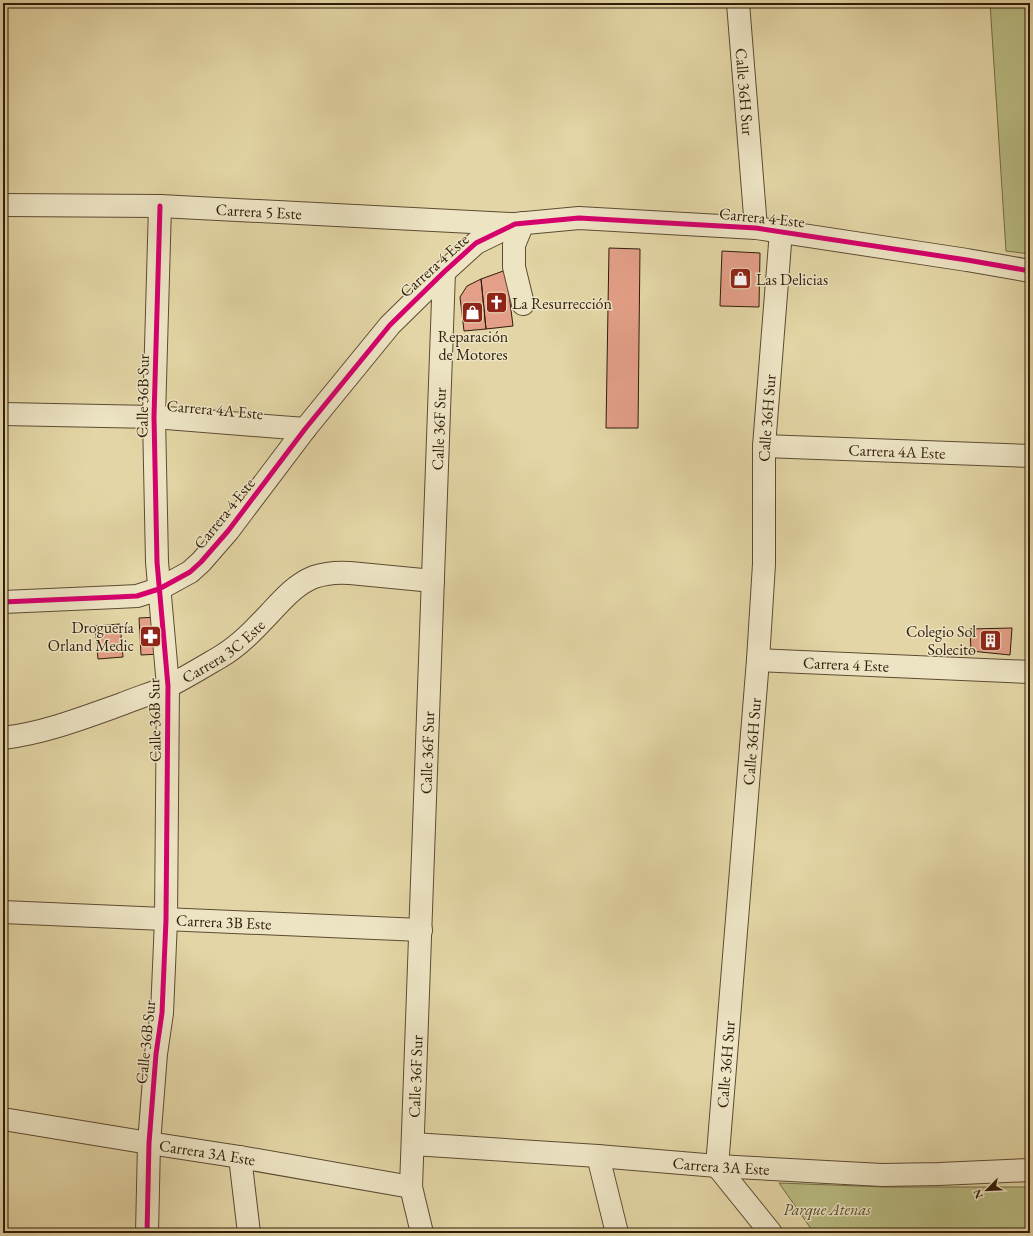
<svg xmlns="http://www.w3.org/2000/svg" width="1033" height="1236" viewBox="0 0 1033 1236" font-family="'EB Garamond',serif">
	<style>
		.green { fill: #b9bc83; stroke: #746c47 }
		.building { fill: #e39f87; stroke: #301d0b }
		.lines { fill: none; stroke-linecap: round; stroke-linejoin: round }
		.minor-casing { stroke: #5d4b32; stroke-width: 24 }
		.minor { stroke: #ede4c4; stroke-width: 22 }
		.cycleway-casing { stroke: #ede4c4; stroke-width: 8 }
		.cycleway { stroke: #d6006c; stroke-width: 5 }
		.labels { text-anchor: middle; stroke-width: 3; stroke-linejoin: round; paint-order: stroke }
		.street-label { font-size: 16px; fill: #301d0b; stroke: #ede4c4 }
		.poi-label { font-size: 16px; fill: #301d0b; stroke: #ede4c4; text-anchor: start }
		.park-label { font-size: 16px; font-style: italic; fill: #594d2f; stroke: #ede4c4 }
	</style>
	<rect width="100%" height="100%" fill="#e3d5a5"/>
	<filter id="stains"><feTurbulence type="fractalNoise" baseFrequency=".005" numOctaves="4"/><feColorMatrix values="0 0 0 0 .2 0 0 0 0 .09 0 0 0 0 .02 0 0 0 .5 -.17"/></filter>
	<radialGradient id="worn" r=".72"><stop offset=".6" stop-color="#630" stop-opacity="0"/><stop offset="1" stop-color="#630" stop-opacity=".3"/></radialGradient>
	<!-- green -->
	<path class="green" d="M990,3H1030V254L1006,251Z
		M779,1183L885,1187H1030V1233H814Z"/>
	<!-- building -->
	<path class="building" d="M609,248L640,249L638,428H606Z
		M722,251L760,253L759,307L720,306Z
		M506,270L513,326L486,329L481,279Z
		M481,279L486,329L464,331L460,297L467,286Z
		M159,617L161,654L141,655L139,618Z
		M120,624L123,657L98,659L95,626Z
		M1012,628L1010,655L971,651L970,629Z
		M3,635H7V668H3Z"/>
	<g class="lines">
		<defs>
			<g id="minor">
				<path id="s1" d="M738,3L756,228"/>
				<path id="s2" d="M3,205L160,206L511,224"/>
				<path d="M523,223L514,245V267L523,304"/>
				<path d="M3,414L154,417L305,429"/>
				<path id="s3" d="M764,446L1030,456"/>
				<path d="M3,602L117,597L137,596L159,589L190,572L201,562L228,531L305,429L390,325L444,272L476,243L515,224L579,218L756,228L967,260L1030,271"/>
				<path id="s4" d="M758,660L1030,672"/>
				<path id="s5" d="M3,738C44,733 83,718 122,704C137,698 153,693 167,687C185,678 203,667 220,657C239,646 255,629 270,613C283,599 296,584 314,577C326,573 338,572 350,573L433,581"/>
				<path id="s6" d="M3,912L421,930"/>
				<path id="s7" d="M3,1119L149,1143L240,1157L411,1187"/>
				<path id="s8" d="M413,1144L598,1156L717,1166L882,1175L939,1174L1030,1170"/>
				<path d="M598,1156L617,1233"/>
				<path d="M240,1157L249,1233"/>
				<path d="M147,1233L149,1143L156,1054L162,1013L166,920L168,686L157,562L154,417L160,206"/>
				<path id="s9" d="M422,1233L411,1187L444,272"/>
				<path id="s10" d="M771,1233L717,1166L758,660L764,564V446L781,231"/>
			</g>
		</defs>
		<!-- minor casing -->
		<use href="#minor" class="minor-casing"/>
		<!-- minor -->
		<use href="#minor" class="minor"/>
		<defs>
			<path id="cycleway" d="M3,602L117,597L137,596L159,589L190,572L201,562L228,531L305,429L390,325L444,272L476,243L515,224L579,218L756,228L967,260L1030,271
				M147,1233L149,1143L156,1054L162,1013L166,920L168,686L157,562L154,417L160,206"/>
		</defs>
		<!-- cycleway casing -->
		<use href="#cycleway" class="cycleway-casing"/>
		<!-- cycleway -->
		<use href="#cycleway" class="cycleway"/>
	</g>
	<!-- icons -->
	<defs>
		<symbol id="shop-square" viewBox="-11 -11 22 22"><rect x="-9" y="-9" width="18" height="18" rx="4" fill="#8f2418" stroke="#ede4c4"/><path d="M-5-2.5h2.3a2.7 3.5 0 0 1 5.4 0H5L5.5 6h-11ZM-1.5-2.5h3a1.5 2.3 0 0 0-3 0Z" fill="#fff"/></symbol>
		<symbol id="church-square" viewBox="-11 -11 22 22"><rect x="-9" y="-9" width="18" height="18" rx="4" fill="#8f2418" stroke="#ede4c4"/><path d="M-1.2-6h2.4v3.5h3.3v2.4h-3.3V6h-2.4V-.1h-3.3v-2.4h3.3Z" fill="#fff"/></symbol>
		<symbol id="pharmacy-square" viewBox="-11 -11 22 22"><rect x="-9" y="-9" width="18" height="18" rx="4" fill="#8f2418" stroke="#ede4c4"/><path d="M-2-6h4v4h4v4h-4v4h-4v-4h-4v-4h4Z" fill="#fff"/></symbol>
		<symbol id="building-square" viewBox="-11 -11 22 22"><rect x="-9" y="-9" width="18" height="18" rx="4" fill="#8f2418" stroke="#ede4c4"/><path d="M-4-6H4V6H1V3H-1V6H-4ZM-2.5-4.3h1.7v1.8h-1.7ZM.8-4.3h1.7v1.8H.8ZM-2.5-1h1.7V.8h-1.7ZM.8-1h1.7V.8H.8Z" fill="#fff"/></symbol>
	</defs>
	<g fill-rule="evenodd">
		<use href="#shop-square" x="728" y="266" width="25" height="25"/>
		<use href="#church-square" x="484" y="290" width="25" height="25"/>
		<use href="#shop-square" x="460" y="300" width="25" height="25"/>
		<use href="#pharmacy-square" x="138" y="624" width="25" height="25"/>
		<use href="#building-square" x="978" y="628" width="25" height="25"/>
	</g>
	<g class="labels">
		<!-- street labels -->
		<g class="street-label">
			<text dy="6" stroke="none"><textPath href="#s1" startOffset="89">Calle 36H Sur</textPath></text>
			<text dy="6" stroke="none"><textPath href="#s2" startOffset="256">Carrera 5 Este</textPath></text>
			<text transform="translate(762 217) rotate(6)" y="6">Carrera 4 Este</text>
			<text transform="translate(434 265) rotate(-42)" y="6">Carrera 4 Este</text>
			<text transform="translate(142 396) rotate(-89)" y="6">Calle 36B Sur</text>
			<text transform="translate(215 409) rotate(5)" y="6">Carrera 4A Este</text>
			<text dy="6" stroke="none"><textPath href="#s10" startOffset="836">Calle 36H Sur</textPath></text>
			<text dy="6" stroke="none"><textPath href="#s9" startOffset="806">Calle 36F Sur</textPath></text>
			<text dy="6" stroke="none"><textPath href="#s3" startOffset="133">Carrera 4A Este</textPath></text>
			<text transform="translate(224 513) rotate(-51)" y="6">Carrera 4 Este</text>
			<text dy="6" stroke="none"><textPath href="#s5" startOffset="239">Carrera 3C Este</textPath></text>
			<text dy="6" stroke="none"><textPath href="#s4" startOffset="88">Carrera 4 Este</textPath></text>
			<text transform="translate(154 720) rotate(-91)" y="6">Calle 36B Sur</text>
			<text dy="6" stroke="none"><textPath href="#s10" startOffset="512">Calle 36H Sur</textPath></text>
			<text dy="6" stroke="none"><textPath href="#s9" startOffset="482">Calle 36F Sur</textPath></text>
			<text dy="6" stroke="none"><textPath href="#s6" startOffset="221">Carrera 3B Este</textPath></text>
			<text transform="translate(145 1042) rotate(-84)" y="6">Calle 36B Sur</text>
			<text dy="6" stroke="none"><textPath href="#s10" startOffset="188">Calle 36H Sur</textPath></text>
			<text dy="6" stroke="none"><textPath href="#s9" startOffset="158">Calle 36F Sur</textPath></text>
			<text dy="6" stroke="none"><textPath href="#s7" startOffset="207">Carrera 3A Este</textPath></text>
			<text dy="6" stroke="none"><textPath href="#s8" startOffset="309">Carrera 3A Este</textPath></text>
		</g>
		<!-- poi labels -->
		<g class="poi-label">
			<text x="756" y="285">Las Delicias</text>
			<text x="512" y="309">La Resurrección</text>
			<text x="473" y="342" text-anchor="middle">Reparación<tspan x="473" dy="18">de Motores</tspan></text>
			<text x="134" y="633" text-anchor="end">Droguería<tspan x="134" dy="18">Orland Medic</tspan></text>
			<text x="976" y="637" text-anchor="end">Colegio Sol<tspan x="976" dy="18">Solecito</tspan></text>
		</g>
		<!-- park labels -->
		<g class="park-label">
			<text x="827" y="1215">Parque Atenas</text>
		</g>
	</g>
	<!-- margin -->
	<rect width="1033" height="1236" fill="none" stroke="#e3d5a5" stroke-width="16"/>
	<rect x="4" y="4" width="1025" height="1228" fill="none" stroke="#301d0b" stroke-width="2"/>
	<rect x="8" y="8" width="1017" height="1220" fill="none" stroke="#301d0b"/>
	<!-- north arrow -->
	<g transform="translate(987 1190) rotate(246)" stroke="#ede4c4" stroke-width="3" paint-order="stroke">
	<path d="M0-3L7 15L0 10L-7 15Z" fill="#301d0b"/>
	<text y="-6" font-size="11" font-weight="bold" text-anchor="middle" fill="#301d0b">N</text>
	</g>
	<rect width="100%" height="100%" filter="url(#stains)"/>
	<rect width="100%" height="100%" fill="url(#worn)"/>
</svg>
